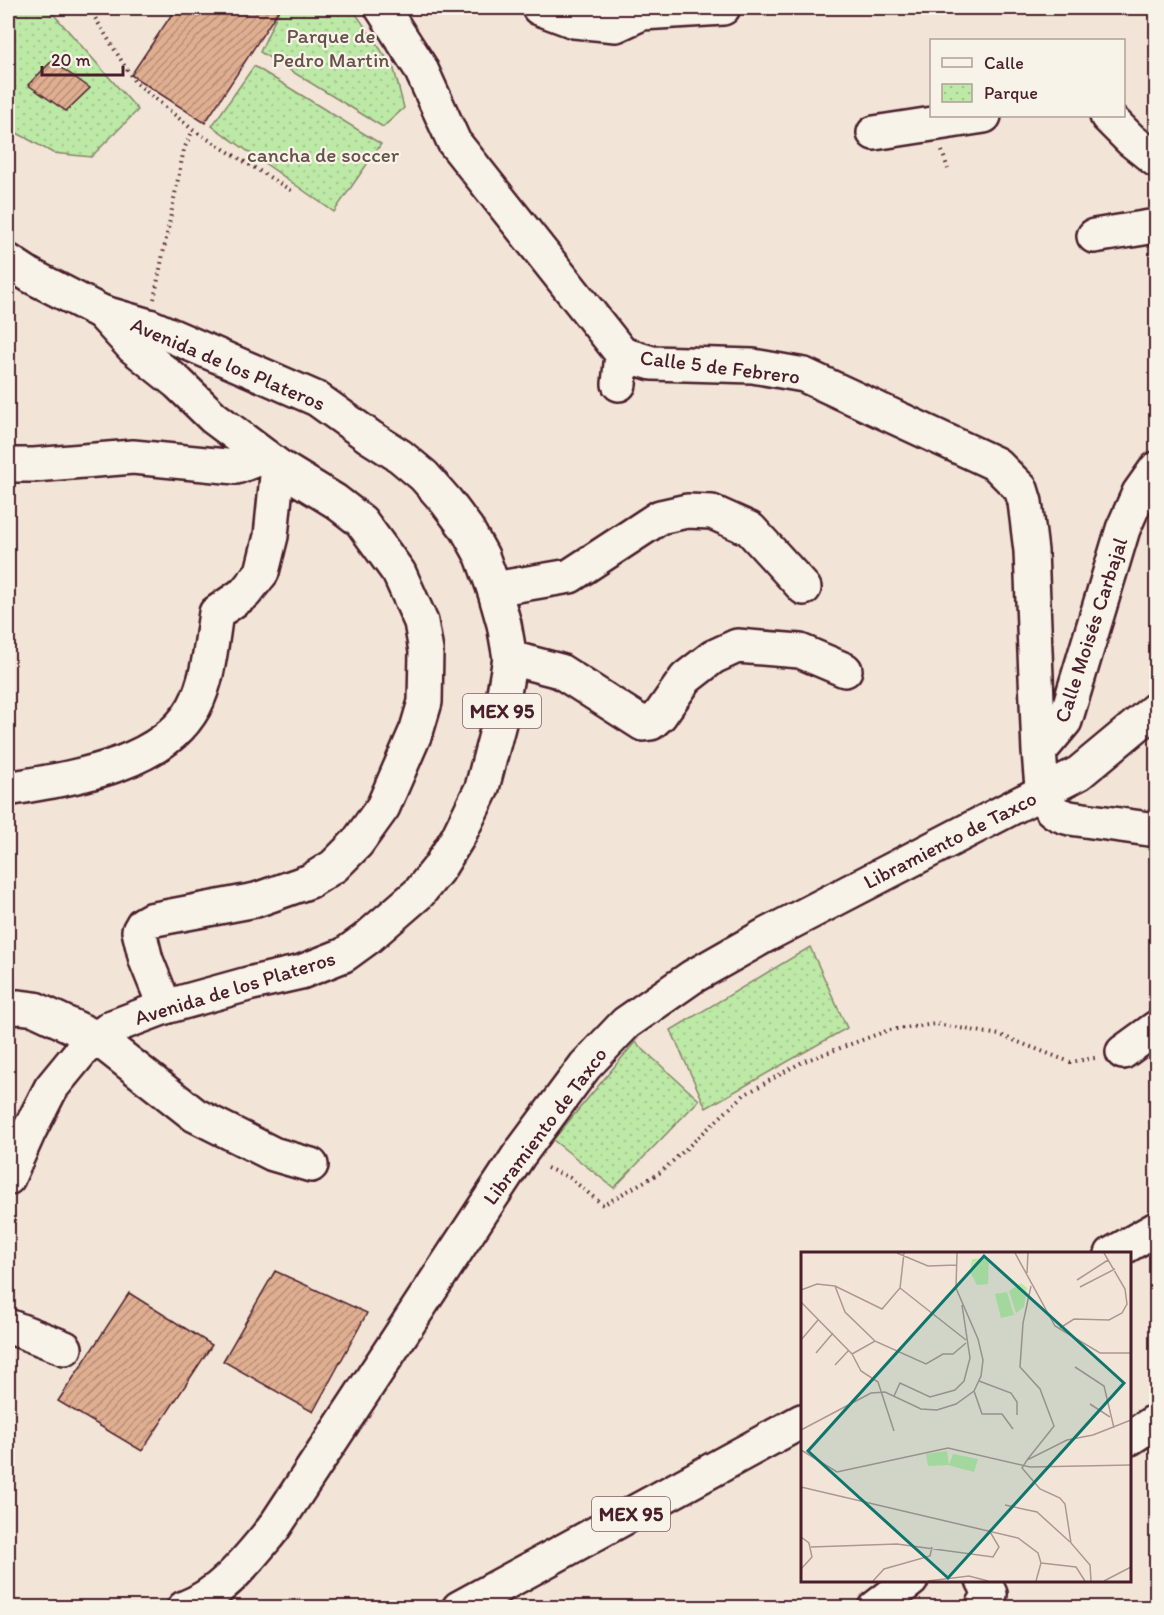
<svg xmlns="http://www.w3.org/2000/svg" width="1164" height="1615" viewBox="0 0 1164 1615" font-family="Itim,sans-serif">
	<style>
		.park { fill: url(#park-dots); stroke: #848468; stroke-width: 1.5 }
		.building { fill: url(#building-hatch); stroke: #4a1f2b; stroke-width: 1.5 }
		.lines { fill: none; stroke-linecap: round; stroke-linejoin: round }
		.minor-casing { stroke: #4a1f2b; stroke-width: 38 }
		.major-casing { stroke: #4a1f2b; stroke-width: 38 }
		.path { stroke: #4a1f2b; stroke-width: 4; stroke-dasharray: 1.5 4.5; stroke-linecap: butt }
		.minor { stroke: #f7f3e8; stroke-width: 33 }
		.major { stroke: #f7f3e8; stroke-width: 33 }
		.labels { text-anchor: middle; stroke-width: 4.5; stroke-linejoin: round; paint-order: stroke }
		.shield { fill: #f7f3e8; stroke: #7e5f64; stroke-width: 1.5 }
		.shield-label { font-size: 20px; font-weight: bold; fill: #4a1f2b }
		.park-label { font-size: 21px; fill: #67524a; stroke: #f7f3e8 }
		.street-label { font-size: 21px; fill: #4a1f2b; stroke: #f7f3e8 }
		.inset-road { fill: none; stroke: #af9692; stroke-width: 1.5 }
		.view { fill: #0f766e; fill-opacity: 0.15; stroke: #0f766e; stroke-width: 3 }
		.inset-edge { fill: none; stroke: #4a1f2b; stroke-width: 3 }
	</style>
	<defs>
		<pattern id="park-dots" width="8" height="8" patternUnits="userSpaceOnUse" patternTransform="scale(1.5)"><rect width="8" height="8" fill="#bde9a6"/><path d="M2 2h.1M6 6h.1" fill="none" stroke="#a4c78f" stroke-width="1.8" stroke-linecap="round"/></pattern>
		<pattern id="building-hatch" width="6" height="6" patternUnits="userSpaceOnUse" patternTransform="scale(1.5)"><rect width="6" height="6" fill="#e0af92"/><path d="M-1 1l2-2M0 6l6-6M5 7l2-2" fill="none" stroke="#b88e77"/></pattern>
	</defs>
	<rect width="100%" height="100%" fill="#f2e5d7"/>
	<filter id="ink" filterUnits="userSpaceOnUse"><feTurbulence type="fractalNoise" baseFrequency=".0167" numOctaves="2"/><feDisplacementMap in="SourceGraphic" scale="12" xChannelSelector="R" yChannelSelector="G"/><feConvolveMatrix kernelMatrix="1 2 1 2 8 2 1 2 1" color-interpolation-filters="sRGB"/></filter>
	<g filter="url(#ink)">
		<!-- park -->
		<path class="park" d="M11,8H48L138,110L91,157L53,153L8,128V11Z
			M280,8H352L394,69L404,108L383,127L260,52Z
			M254,66L381,144L334,212L212,126Z
			M810,947L847,1028L706,1108L671,1030Z
			M635,1042L699,1100L614,1188L553,1140Z"/>
		<!-- building -->
		<path class="building" d="M176,8H280L205,123L131,75Z
			M52,61L90,88L66,111L28,85Z
			M275,1271L367,1313L313,1412L223,1361Z
			M129,1293L212,1345L142,1451L58,1401Z"/>
		<g class="lines">
			<defs>
				<path id="minor" d="M382,8L420,67L454,142L622,354L652,363L753,366L804,375L996,464L1021,489L1025,502L1031,551L1039,752
					M539,8L574,21L616,25L642,13L723,8
					M1107,116L1131,140L1156,160
					M874,133L984,116
					M1094,236L1156,226
					M101,312L133,347L178,383L213,417L278,466L335,501L361,521L399,573L421,622L426,651L425,702L417,729L383,807L357,843L334,866L310,881L256,900L150,920L143,924L139,931L146,960L165,1007
					M619,384L622,354
					M8,465H34L133,457L236,467L265,456
					M1156,469L1139,493L1123,529L1065,721L1039,752C1041,769 1040,791 1049,806C1053,813 1062,816 1070,818L1156,830
					M494,589L570,576L660,517L687,511L712,512L750,529L804,588
					M510,658L560,671L643,724L651,723L660,715L686,678L713,657L737,646L800,651L845,670
					M8,789C69,778 161,767 194,707C209,679 211,644 216,613L245,593L262,572L271,536L278,466
					M8,1008L19,1007L35,1009L97,1038L195,1115L273,1154L311,1165
					M1123,1052L1156,1028
					M8,1326L65,1348
					M1130,1438L1156,1421
					M875,1608L911,1580
					M982,1608L990,1594L983,1580"/>
				<path id="major" d="M8,261L31,276L101,312L149,326L317,399L370,437L400,456L424,476L446,501L467,529L482,556L494,589L504,624L510,658L499,723L482,788L458,837L439,868L419,893L366,939L344,955L301,972L248,984L165,1007L112,1027L83,1049L51,1088L29,1131L8,1178
					M1112,1254L1156,1229
					M184,1608C222,1594 248,1559 273,1529L519,1155L585,1066L626,1023L692,977L766,935L1079,773L1156,709
					M459,1608L802,1421"/>
			</defs>
			<!-- minor casing -->
			<use href="#minor" class="minor-casing"/>
			<!-- major casing -->
			<use href="#major" class="major-casing"/>
			<!-- path -->
			<path class="path" d="M89,8L134,81L193,130L292,191
				M942,151L948,169
				M154,299L184,149L193,130
				M547,1168L570,1178L603,1205L661,1172L744,1095L802,1062L889,1030L936,1024L1000,1035L1070,1062L1095,1058"/>
			<!-- minor -->
			<use href="#minor" class="minor"/>
			<!-- major -->
			<use href="#major" class="major"/>
		</g>
	</g>
	<g class="labels">
		<!-- shield labels -->
		<g class="shield">
			<rect x="463" y="694" width="78" height="34" rx="4.5"/>
			<rect x="592" y="1497" width="78" height="34" rx="4.5"/>
		</g>
		<g class="shield-label">
			<text x="502" y="718">MEX 95</text>
			<text x="631" y="1521">MEX 95</text>
		</g>
		<!-- park labels -->
		<g class="park-label">
			<text x="331" y="43">Parque de<tspan x="331" dy="24">Pedro Martin</tspan></text>
			<text x="323" y="162">cancha de soccer</text>
		</g>
		<!-- street labels -->
		<g class="street-label">
			<text transform="translate(228 364) rotate(23)" y="7">Avenida de los Plateros</text>
			<text transform="translate(720 367) rotate(7)" y="7">Calle 5 de Febrero</text>
			<text transform="translate(1091 630) rotate(-72)" y="7">Calle Moisés Carbajal</text>
			<text transform="translate(950 840) rotate(-27)" y="7">Libramiento de Taxco</text>
			<text transform="translate(235 988) rotate(-17)" y="7">Avenida de los Plateros</text>
			<text transform="translate(545 1126) rotate(-53)" y="7">Libramiento de Taxco</text>
		</g>
	</g>
	<!-- overview -->
	<g transform="translate(801 1252)">
		<rect width="330" height="330" fill="#f2e5d7"/>
		<path d="M188,6L187,32L176,33L169,20L171,7ZM220,31L226,36L223,55L215,61L208,39ZM206,40L213,63L200,66L194,42ZM146,199L148,213L152,202L177,207L173,220L147,213L127,214L125,202Z" fill="#bde9a6"/>
		<path class="inset-road" d="M96,1L127,14L155,13M214,1L254,74L299,101H330M226,21L227,1M276,28L307,8M34,34L44,60L74,89M279,35L314,17M99,36L165,88M0,38L16,32L34,34L81,57L99,36L103,1M0,50L51,102L60,119L77,130L93,179M259,76L273,67L308,68L321,61L326,52L324,37L303,1M0,88L17,68M15,101L32,81M51,102L74,89L125,112L142,102H152L165,91M34,113L48,98M274,115L303,134L313,176M178,129L210,141L216,150V163M173,139L181,162H201L212,177M93,144L99,131L129,145L154,138L163,129L169,106L161,53M289,152L309,165M0,178L70,141L84,140L120,157L136,158L155,152L173,139L180,124L182,108L177,87L155,36L156,1M0,198L36,220L147,196L229,215L330,213M226,208L253,174L239,137L219,115L222,71L230,34M0,235L217,286L237,301L240,311L235,329M204,253L236,260L269,290M0,285L8,291L11,305L0,317M10,295L96,292L192,305L198,295L188,278M240,311L275,315L284,329M72,329L83,317L129,304L131,295M127,329L168,324L187,329M290,329L289,313L270,291L264,252L259,246L239,237L221,216L226,208L266,188L292,183L330,168M303,329L330,315"/>
		<path class="view" d="M183,4L323,131L147,326L7,199Z"/>
		<rect width="330" height="330" class="inset-edge"/>
	</g>
	<!-- margin -->
	<rect width="1164" height="1615" fill="none" stroke="#f7f3e8" stroke-width="30"/>
	<rect x="15" y="15" width="1134" height="1585" fill="none" stroke="#4a1f2b" stroke-width="2" filter="url(#ink)"/>
	<!-- legend -->
	<rect x="930" y="39" width="195" height="78" fill="#f7f3e8" stroke="#b29e9c" stroke-width="1.5"/>
	<rect x="942" y="58" width="30" height="9" fill="#f7f3e8" stroke="#b29e9c" stroke-width="1.5"/>
	<text x="984" y="69" font-size="18" fill="#4a1f2b">Calle</text>
	<rect x="942" y="84" width="30" height="18" fill="url(#park-dots)" stroke="#b29e9c" stroke-width="1.5"/>
	<text x="984" y="99" font-size="18" fill="#4a1f2b">Parque</text>
	<!-- scale -->
	<path d="M42 66v9h81v-9" fill="none" stroke="#4a1f2b" stroke-width="3"/>
	<text x="51" y="66" font-size="18" fill="#4a1f2b" stroke="#f7f3e8" stroke-width="4.5" paint-order="stroke">20 m</text>
</svg>
